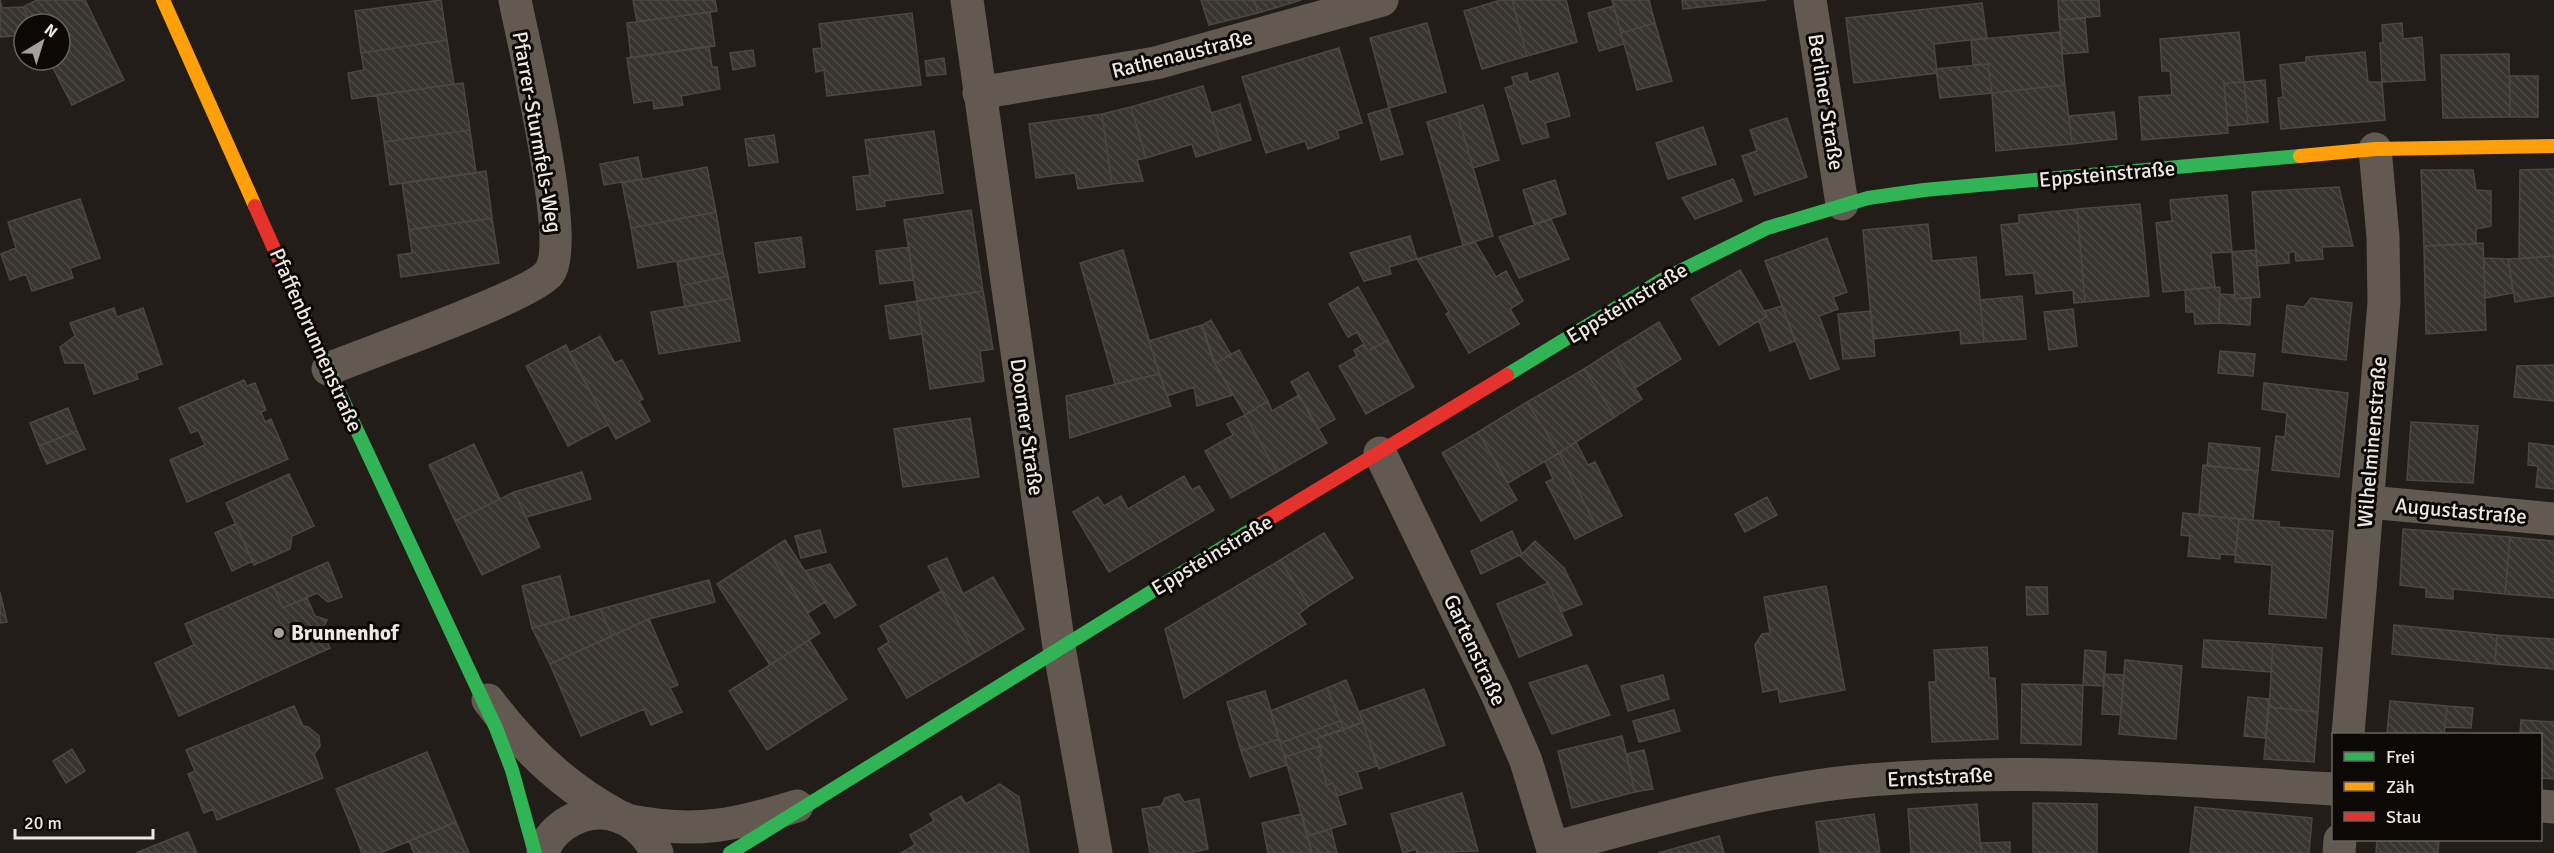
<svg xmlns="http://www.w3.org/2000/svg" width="2554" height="853" viewBox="0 0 2554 853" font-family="Signika,sans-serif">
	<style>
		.building { fill: url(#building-back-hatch); stroke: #4b4743; stroke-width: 1.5 }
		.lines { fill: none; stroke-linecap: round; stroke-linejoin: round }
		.street { stroke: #625a51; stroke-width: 33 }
		.fast { stroke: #30b455; stroke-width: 14 }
		.slow { stroke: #ff9f0a; stroke-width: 14 }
		.jam { stroke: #e5322d; stroke-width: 14 }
		.poi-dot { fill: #a6a19b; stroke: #0c0805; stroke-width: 2 }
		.labels { text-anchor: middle; stroke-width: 6; stroke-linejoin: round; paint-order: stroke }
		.street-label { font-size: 21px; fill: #ede8e2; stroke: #0c0805 }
		.poi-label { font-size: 21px; font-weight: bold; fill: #ede8e2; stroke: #0c0805; text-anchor: start }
	</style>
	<defs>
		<pattern id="building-back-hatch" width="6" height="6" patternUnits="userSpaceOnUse" patternTransform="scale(1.5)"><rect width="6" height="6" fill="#383430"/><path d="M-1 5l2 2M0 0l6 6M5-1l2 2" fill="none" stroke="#4b4844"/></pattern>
	</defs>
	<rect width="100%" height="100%" fill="#221d18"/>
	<!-- building -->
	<path class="building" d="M0,0L2,8L23,7L32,24H24V35L0,37Z
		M37,0H85L124,80L72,105L49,60H60V24H32L23,7Z
		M441,0L447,40L361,53L355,11Z
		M633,0H715L717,11L637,22Z
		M1201,0H1254L1258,13L1209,25Z
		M1254,0H1301L1258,13Z
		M1501,0H1512L1527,56L1482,69L1464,11Z
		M1512,0H1566L1577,42L1527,56Z
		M1612,0H1649L1655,23L1621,33Z
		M1682,0H1767L1683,9Z
		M2058,0H2099L2100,16L2059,20Z
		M1982,3L1987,38L1934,44L1937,73L1854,83L1846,18Z
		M1614,6L1624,44L1599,51L1588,13Z
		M710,12L715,46L631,58L627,23Z
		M912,13L921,85L827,96L824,70L816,72L813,49L822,48L819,24Z
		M2085,18L2088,52L2063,54L2059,20Z
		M1427,23L1446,92L1389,108L1370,38Z
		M1655,23L1672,81L1637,90L1621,33Z
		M2402,23L2403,39L2422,37L2425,80L2382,82L2380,43H2383L2382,25Z
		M2060,32L2065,85L1992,93L1988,64L1973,65L1971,40Z
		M2239,32L2244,82L2224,83L2228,133L2142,140L2139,97L2172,95L2170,71H2162L2160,39Z
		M447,40L454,84L352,99L348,73L364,70L361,53Z
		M709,46L712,67H717L720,89L681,96L683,105L654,109L653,100L634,103L627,58Z
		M1339,48L1362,123L1337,131L1339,138L1308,149L1305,141L1266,153L1242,77Z
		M753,50L755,66L733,70L730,53Z
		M2365,52L2368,82H2382L2385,120L2281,129L2278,98L2283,97L2280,65L2306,62V57Z
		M2509,54L2510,117L2443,118L2441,55Z
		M944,58L946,74L927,76L925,61Z
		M1988,64L1992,93L1940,98L1936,69Z
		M1527,73L1529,82L1558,73L1570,116L1545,123L1549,137L1522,144L1505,88L1514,85L1512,77Z
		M2510,76H2538V117H2510Z
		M2265,80L2268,122L2248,124L2244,82Z
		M2244,82L2248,124L2228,126L2224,83Z
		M463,83L470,130L384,142L377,95Z
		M2065,85L2072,144L1996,151L1992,93Z
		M1203,86L1222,149L1196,157L1192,144L1146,158L1131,107Z
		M1240,104L1251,140L1222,149L1211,113Z
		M1483,105L1499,160L1473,168L1457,113Z
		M1131,107L1146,158L1137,160L1143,181L1112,184L1102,114Z
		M1389,108L1403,154L1381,160L1368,114Z
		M2114,112L2117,139L2072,144L2069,116Z
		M1457,113L1493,236L1463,245L1427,122Z
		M1102,114L1112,184L1078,189L1075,173L1036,178L1029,124Z
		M1787,118L1807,177L1755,195L1742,156L1757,151L1750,130Z
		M1703,127L1716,164L1668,179L1656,143Z
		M470,130L476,173L390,185L384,142Z
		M934,131L943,193L884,201L885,206L857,210L853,177L870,175L865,140Z
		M774,135L778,162L749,166L745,139Z
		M638,157L642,179L604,185L600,164Z
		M707,167L716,212L631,228L622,183Z
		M2554,169V256L2519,259L2520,170Z
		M2421,170H2473L2476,190L2491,191V226L2476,229V244L2424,246Z
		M486,171L492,218L409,230L402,183Z
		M1733,179L1742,201L1695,219L1682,198Z
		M1555,180L1566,214L1534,224L1523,190Z
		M2339,187L2353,246L2322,247L2323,259L2296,261L2295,252H2289V263L2257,266L2252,192Z
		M2227,195L2232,252L2211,253L2215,287L2163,292L2156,223L2172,221L2170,200Z
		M80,199L100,258L70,268L73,278L32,291L26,274L10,280L1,254L16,248L8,222Z
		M2140,204L2149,296L2085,302L2077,209Z
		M2077,209L2085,302L2074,303L2073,290L2036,294L2034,273L2006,275L2001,225L2019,223V215Z
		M971,210L983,291L917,301L904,220Z
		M716,212L723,253L638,268L631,228Z
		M492,218L499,263L401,277L398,255L412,253L409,230Z
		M1551,219L1569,259L1519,278L1499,237Z
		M1928,224L1932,261L1976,257L1984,342L1961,344L1960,330L1873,339L1863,230Z
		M1410,236L1417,259L1389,267L1391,274L1364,281L1350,253Z
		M801,237L805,267L759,273L755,243Z
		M1827,238L1847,292L1833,297L1838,309L1819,316L1839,369L1810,379L1765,261Z
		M1475,242L1496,277L1506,271L1523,301L1510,309L1519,324L1469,353L1446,314L1449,312L1417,259Z
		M2483,243L2486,330L2426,334L2424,246Z
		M909,247L913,280L880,284L876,251Z
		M1123,250L1159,374L1115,384L1080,263Z
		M2256,250L2260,297L2235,299L2232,252Z
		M723,253L728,276L681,286L677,262Z
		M2554,256V296L2515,302L2508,259Z
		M2484,258L2508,259L2513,293L2485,298Z
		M1740,270L1767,316L1719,345L1691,299Z
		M728,276L732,298L685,307L681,286Z
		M1358,287L1388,340L1368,351L1357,332L1348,337L1329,304Z
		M2220,287L2219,323L2195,324L2194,312H2186L2185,290Z
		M983,291L993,349L980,351L984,381L930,389L917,301Z
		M2220,294L2235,295V299L2251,297L2250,325L2219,323Z
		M2022,296L2026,339L1984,342L1980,300Z
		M732,298L740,341L659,354L651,312Z
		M2311,298L2352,303L2346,360L2282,352L2287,305L2304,307Z
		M917,301L922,334L890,339L885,306Z
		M1782,306L1795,341L1770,351L1759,321L1767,316L1765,311Z
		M114,308L117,317L143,308L162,364L136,373L138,379L94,394L84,363H65L60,347L75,336L70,323Z
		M2073,309L2077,346L2049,350L2044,312Z
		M1871,311L1875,356L1843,359L1838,314Z
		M1211,320L1231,355L1215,363L1202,325Z
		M1659,322L1681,359L1635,388L1612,351Z
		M1202,325L1212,359L1233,395L1197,406L1194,387L1167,396L1149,341Z
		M600,336L615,363L622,360L643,399L639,401L650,421L616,439L569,353Z
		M1388,340L1414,387L1366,414L1339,366L1357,356L1354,350L1364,344L1368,351Z
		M566,345L608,425L568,446L526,366Z
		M1239,350L1268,401L1245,415L1215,363Z
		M1612,351L1642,399L1615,417L1584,369Z
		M2220,351L2255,354L2253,376L2218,373Z
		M2554,365V401L2514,397L2517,366Z
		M1584,369L1615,417L1559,453L1527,402Z
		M1308,372L1335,419L1318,429L1291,382Z
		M1159,374L1171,406L1070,438L1066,396Z
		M244,380L247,386L255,383L266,410L261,412L265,422L271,419L288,459L187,502L170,460L205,445L198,430L191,433L179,408Z
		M2264,383L2348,393L2339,477L2272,470L2276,436L2285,437L2287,413L2262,409Z
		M1299,395L1327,443L1277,472L1245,415L1268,401L1272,411Z
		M1527,402L1559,453L1508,483L1478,432Z
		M68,408L77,431L39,446L30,423Z
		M1245,415L1277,472L1231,498L1205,451L1233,435L1227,424Z
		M970,418L979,477L903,487L894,429Z
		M2411,422L2478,426L2473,483L2407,480Z
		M77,431L85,449L47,464L39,446Z
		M1478,432L1517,500L1481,521L1442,453Z
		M1576,442L1588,465L1595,462L1622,516L1597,528L1559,453Z
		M2209,443L2260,448L2258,471L2207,466Z
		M2529,443L2554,446V489L2536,487L2538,466L2528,465Z
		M474,444L500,499L455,521L429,465Z
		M1559,453L1597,528L1575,539L1546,482L1553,479L1545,461Z
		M2203,465L2258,471L2253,520L2199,515Z
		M582,472L591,499L526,517L514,492Z
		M289,474L314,526L292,536L290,549L254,565L226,503Z
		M1184,476L1192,490L1199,486L1214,510L1109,572L1073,512L1098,497L1104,506L1121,496L1128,509Z
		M514,492L540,547L482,575L455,521Z
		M1767,497L1777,515L1745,532L1735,514Z
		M2183,513L2239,519L2235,555L2220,554V559L2188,556L2190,536L2181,535Z
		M2239,519L2279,522V527L2333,531L2326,618L2269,614L2272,565L2235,562Z
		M235,524L253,561L232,571L215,533Z
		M2403,529L2510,537L2505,594L2453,589V599L2426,597V588L2400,585Z
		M820,530L826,552L801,558L795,536Z
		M1512,531L1522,554L1481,574L1471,551Z
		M1324,533L1353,578L1309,606L1280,560Z
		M2510,537L2554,541V598L2505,594Z
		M785,540L825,602L808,613L768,551Z
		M1535,541L1564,568L1582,604L1561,612L1548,583L1520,556Z
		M768,551L820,633L770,665L717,584Z
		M947,558L963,594L993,577L1024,629L977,657L928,566Z
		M1280,560L1309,606L1299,614L1306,624L1184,698L1165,629Z
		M328,562L342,597L328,602L317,593L283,608L273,586Z
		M830,564L856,605L835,618L805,571Z
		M560,576L570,618L532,628L522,586Z
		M709,580L715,602L649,619L612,636L600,609Z
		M1548,583L1572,635L1519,657L1497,604Z
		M273,586L283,608L307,598L315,616L327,620L322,630L330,648L179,716L155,663L194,645L185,624Z
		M1826,586L1845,690L1780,702L1778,689L1763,692L1755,645L1762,634L1770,633L1764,597Z
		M2026,587H2047L2048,614L2027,615Z
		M941,591L977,657L907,698L878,649L889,642L880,626Z
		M0,592L7,622L0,623Z
		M600,609L612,636L550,664L532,628Z
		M649,619L678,685L670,688L682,712L651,725L644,709L581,736L550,664Z
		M2394,625L2497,635L2495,664L2392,654Z
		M2497,635L2554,639V669L2495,664Z
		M809,640L847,699L767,750L729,691Z
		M2204,640L2273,644L2271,672L2202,667Z
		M2273,644L2322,648L2318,712L2269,707Z
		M1987,647L1989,678H1995L1998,739L1932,742L1929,682H1936L1934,650Z
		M2085,650L2106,652L2104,686L2083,685Z
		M2125,660L2182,666L2176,739L2119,734Z
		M1587,665L1610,715L1552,734L1529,683Z
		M2104,674L2124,675L2121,715L2102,714Z
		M1663,675L1669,699L1628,711L1621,686Z
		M1346,680L1363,722L1344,730L1327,688Z
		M2022,684L2083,685L2081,745L2021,743Z
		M1327,688L1340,721L1280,743L1270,711Z
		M1424,689L1445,745L1379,769L1359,712Z
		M1265,691L1279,739L1241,751L1227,702Z
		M2248,697L2269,699L2265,738L2244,736Z
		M2390,701L2447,706L2444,734H2387Z
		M294,706L303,726L308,727L319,736L320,746L314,754L323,778L217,820L213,809L204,813L188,774L195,771L186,750Z
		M2447,706L2473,708L2471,728L2445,727Z
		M2269,707L2318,712L2314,762L2264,759Z
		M1674,710L1680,731L1639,742L1633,721Z
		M2521,720L2554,722V779L2540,778V734H2520Z
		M1340,721L1344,730L1317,738L1320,746L1285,757L1280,743Z
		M1363,722L1377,766L1357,772L1362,788L1337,796L1333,783L1327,785L1318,757L1322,755L1317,738Z
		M1622,736L1635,792L1572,808L1558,751Z
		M1279,739L1287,765L1250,777L1241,751Z
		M1320,746L1322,755L1318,757L1327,785L1333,783L1346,824L1307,836L1285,757Z
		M72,749L85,771L66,783L53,761Z
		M1644,750L1653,789L1635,792L1626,754Z
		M427,752L456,822L380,853H362L336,789Z
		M1000,784L1019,797L1029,853H901L915,845L910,835L934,821L930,814L961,796L966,804Z
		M1462,793L1478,851L1417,853L1416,849L1403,853L1391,814Z
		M1179,794L1184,802L1199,799L1208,849L1189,853H1150L1142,809L1161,806L1165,798Z
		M2033,803L2097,804V853H2033Z
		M1977,804L1981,853H1911L1908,809Z
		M2195,807L2312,818L2309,853H2190Z
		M1302,814L1312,853H1268L1262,823Z
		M1874,814L1880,853H1820L1816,822Z
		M456,822L469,853H414L409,841Z
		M1331,829L1337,853H1312L1307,836Z
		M188,832L197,853H136Z
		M1719,836L1724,853H1658Z
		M2377,840H2439L2438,853H2376Z
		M2010,842V853H1981V843Z"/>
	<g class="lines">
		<!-- street -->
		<path class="street" d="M967,0L1059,647L1096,853
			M1810,0L1842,204
			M979,93L1156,63L1382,0
			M328,369C364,354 532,296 549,273C572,242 524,46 515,0
			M1380,453L1497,694L1526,761L1554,853
			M2368,502L2554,519
			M488,700C523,747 563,786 615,814
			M2348,734L2384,302L2383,237L2375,149
			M2540,806L2554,807
			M631,821C696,834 735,825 797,806
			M1553,848C1654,821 1754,791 1858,781C2017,766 2175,780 2334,789
			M543,853C546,841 555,831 565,824C601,801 639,816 657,853
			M2339,853L2340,840"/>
		<!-- fast -->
		<path class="fast" d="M318,347L496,728L512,770L535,853
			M1507,375L1662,280L1767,228L1868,198L1924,190L2300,156
			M730,853L1264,522"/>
		<!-- slow -->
		<path class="slow" d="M163,0L255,206
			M2300,156L2375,149L2554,146"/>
		<!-- jam -->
		<path class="jam" d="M255,206L318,347
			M1264,522L1507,375"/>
	</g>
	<!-- markers -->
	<circle class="poi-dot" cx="279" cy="633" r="6"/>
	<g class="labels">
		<!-- street labels -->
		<g class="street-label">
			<text transform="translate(1182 54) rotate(-14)" y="7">Rathenaustraße</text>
			<text transform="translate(1826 102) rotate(81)" y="7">Berliner Straße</text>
			<text transform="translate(537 132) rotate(80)" y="7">Pfarrer-Sturmfels-Weg</text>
			<text transform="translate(2107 174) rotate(-5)" y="7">Eppsteinstraße</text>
			<text transform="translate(1627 303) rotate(-31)" y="7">Eppsteinstraße</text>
			<text transform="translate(316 340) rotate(66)" y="7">Pfaffenbrunnenstraße</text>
			<text transform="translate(1027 427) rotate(82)" y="7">Doorner Straße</text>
			<text transform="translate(2372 442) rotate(-85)" y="7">Wilhelminenstraße</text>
			<text transform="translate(2461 511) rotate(5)" y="7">Augustastraße</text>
			<text transform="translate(1212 555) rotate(-31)" y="7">Eppsteinstraße</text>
			<text transform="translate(1475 650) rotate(65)" y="7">Gartenstraße</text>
			<text transform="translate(1940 777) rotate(-3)" y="7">Ernststraße</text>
		</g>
		<!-- poi labels -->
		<g class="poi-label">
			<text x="291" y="640">Brunnenhof</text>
		</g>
	</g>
	<!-- legend -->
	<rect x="2332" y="733" width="210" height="108" fill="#0c0805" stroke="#66625d" stroke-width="1.5"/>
	<rect x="2344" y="752" width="30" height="9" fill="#30b455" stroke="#66625d" stroke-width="1.5"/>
	<text x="2386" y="763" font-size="18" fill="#ede8e2">Frei</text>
	<rect x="2344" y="782" width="30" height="9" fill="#ff9f0a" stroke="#66625d" stroke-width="1.5"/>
	<text x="2386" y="793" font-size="18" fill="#ede8e2">Zäh</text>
	<rect x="2344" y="812" width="30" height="9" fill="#e5322d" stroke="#66625d" stroke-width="1.5"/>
	<text x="2386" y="823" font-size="18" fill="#ede8e2">Stau</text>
	<!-- north arrow -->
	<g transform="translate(42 42) rotate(38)"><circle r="28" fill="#0c0805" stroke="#66625d" stroke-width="1.5"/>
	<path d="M0-4.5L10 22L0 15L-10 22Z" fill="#a6a19b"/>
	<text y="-9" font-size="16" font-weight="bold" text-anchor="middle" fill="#ede8e2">N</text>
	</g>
	<!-- scale -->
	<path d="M15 829v9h138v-9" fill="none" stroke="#ede8e2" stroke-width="3"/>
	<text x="24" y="829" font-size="18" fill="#ede8e2" stroke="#0c0805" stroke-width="4.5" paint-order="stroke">20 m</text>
</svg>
